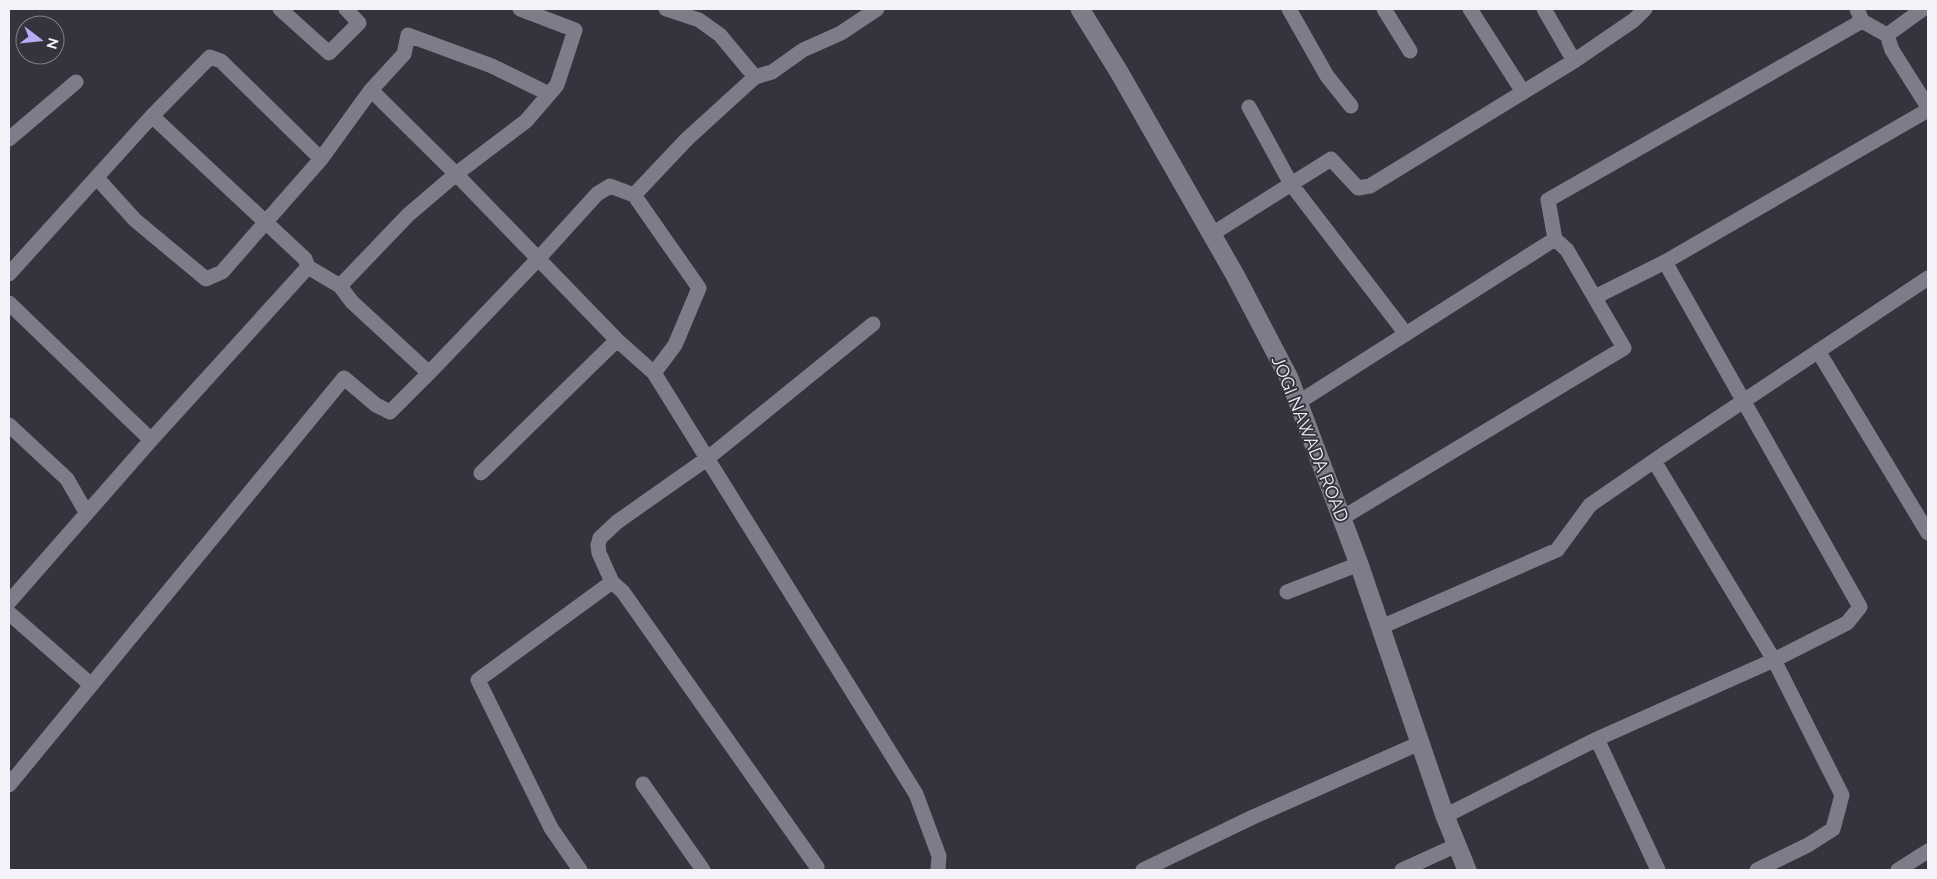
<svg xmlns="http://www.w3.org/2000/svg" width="1937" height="879" viewBox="0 0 1937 879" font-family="Raleway,sans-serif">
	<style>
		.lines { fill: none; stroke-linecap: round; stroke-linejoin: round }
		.minor { stroke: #7f7c89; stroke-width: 15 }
		.tertiary { stroke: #7f7c89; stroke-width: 19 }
		.labels { text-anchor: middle; stroke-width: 4; stroke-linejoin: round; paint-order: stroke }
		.street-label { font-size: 18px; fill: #f3f2f9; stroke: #35333e }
	</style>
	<rect width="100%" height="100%" fill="#35333e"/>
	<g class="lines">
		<!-- minor -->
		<path class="minor" d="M280,9L329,53L359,23L346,9
			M666,9L699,20L720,35L755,77
			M1289,9L1327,76L1351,106
			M1384,9L1410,51
			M1470,9L1523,92
			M1544,9L1574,61
			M1857,9L1862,21L1887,35L1892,50L1928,107
			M1887,35L1923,9
			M371,90L456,174L617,340L654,373L916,794L939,856L938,870
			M1249,107L1291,184L1406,334
			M152,116L305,259L308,267L340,286L352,302L429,373L538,259L597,194L610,186L634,195L699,288L675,345L654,373
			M9,139L76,82
			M97,178L135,220L206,279L222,272L321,159L371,90L404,54L408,35L492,66L549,94
			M634,195L687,139L755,77L772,72L803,50L841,33L877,9
			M1212,234L1331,159L1358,188L1370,186L1574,61L1634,20L1645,9
			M9,274L152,116L210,57L221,61L321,159
			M340,286L408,215L456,174L526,121L557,85L575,30L520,9
			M1595,297L1665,262L1928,110
			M9,303L151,440
			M1818,351L1928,533
			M1299,402L1555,239
			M9,425L67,479L86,512
			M1654,461L1774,660L1842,795L1833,829L1808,845L1757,870
			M481,473L617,340
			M1342,518L1624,348L1567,250L1555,239L1548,200L1862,21
			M1287,592L1359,564
			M9,602L151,440L308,267
			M9,613L90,684
			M1381,627L1557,550L1590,505L1667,452L1928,278
			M1597,739L1658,870
			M643,784L703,870
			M9,785L344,378L376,405L390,412L429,373
			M1445,816L1597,739L1774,660L1847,623L1860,607L1665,262
			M817,867L623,592L612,582L599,553L598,545L600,538L617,522L708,458L873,324
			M580,870L551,828L478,680L612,582
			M1143,870L1253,817L1420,743
			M1402,870L1457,845
			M1898,870L1928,851"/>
		<!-- tertiary -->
		<path class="tertiary" d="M1080,9L1119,72L1235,275L1289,378L1359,564L1445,816L1467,870"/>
	</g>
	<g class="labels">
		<!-- street labels -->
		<g class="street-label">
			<text transform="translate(1310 439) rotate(68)" y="6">JOGI NAWADA ROAD</text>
		</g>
	</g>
	<!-- border -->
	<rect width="1937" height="879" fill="none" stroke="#f3f2f9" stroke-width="20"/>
	<!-- north arrow -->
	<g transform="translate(40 40) rotate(106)"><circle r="24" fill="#35333e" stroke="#817f89"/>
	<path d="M0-4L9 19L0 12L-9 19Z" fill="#bcaaf5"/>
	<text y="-8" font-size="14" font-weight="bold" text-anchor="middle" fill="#f3f2f9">N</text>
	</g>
</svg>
